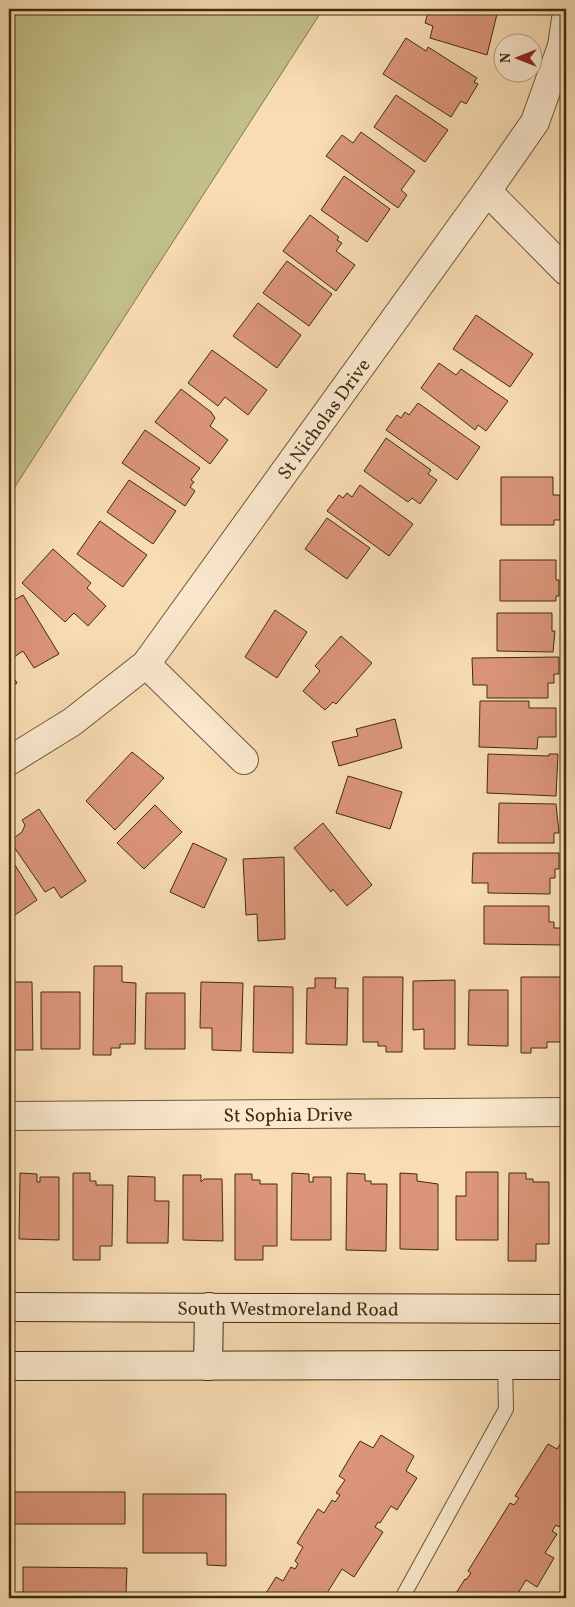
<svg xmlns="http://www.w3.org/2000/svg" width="575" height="1607" viewBox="0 0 575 1607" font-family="Vollkorn,serif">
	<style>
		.green { fill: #c2bf89; stroke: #81764a }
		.building { fill: #db9579; stroke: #402c0c }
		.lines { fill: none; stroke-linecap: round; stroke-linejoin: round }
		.lane-casing { stroke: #6e5836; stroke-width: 16 }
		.street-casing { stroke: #6e5836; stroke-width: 30 }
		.secondary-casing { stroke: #402c0c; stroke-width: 30 }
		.lane { stroke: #fae8ce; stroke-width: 14 }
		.street { stroke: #fae8ce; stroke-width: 28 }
		.secondary { stroke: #fae8ce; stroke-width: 28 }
		.labels { text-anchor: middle; stroke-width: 4.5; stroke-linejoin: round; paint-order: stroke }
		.street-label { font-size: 19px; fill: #402c0c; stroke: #fae8ce }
	</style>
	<rect width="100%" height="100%" fill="#f8dcb3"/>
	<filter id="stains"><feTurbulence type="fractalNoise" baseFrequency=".004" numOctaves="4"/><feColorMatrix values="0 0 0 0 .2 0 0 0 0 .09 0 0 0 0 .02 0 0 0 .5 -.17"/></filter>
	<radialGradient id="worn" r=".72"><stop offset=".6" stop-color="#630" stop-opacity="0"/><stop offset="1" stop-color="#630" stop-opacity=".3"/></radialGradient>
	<!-- green -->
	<path class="green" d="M9,9H323L9,496V159L11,154L9,151Z"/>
	<!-- building -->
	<path class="building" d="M429,9H492L498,10L487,55L430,38L433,26L425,23Z
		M406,38L426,51L428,47L477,78L474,82L478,84L466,104L461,101L451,117L383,74Z
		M396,95L448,130L425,162L374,127Z
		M361,132L415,171L401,190L407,195L398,208L326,156L342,135L353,143Z
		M344,176L390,209L367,242L321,210Z
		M310,215L339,237L337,240L342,243L336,251L355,265L336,291L283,251Z
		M287,261L332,294L309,326L263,293Z
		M258,303L301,335L277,368L233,336Z
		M476,315L533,354L510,387L453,349Z
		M212,350L267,390L248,415L225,397L218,406L188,383Z
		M439,363L456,375L461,369L508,401L486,431L478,425L475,430L421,388Z
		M181,389L211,412L215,418L210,426L228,440L210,464L155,422Z
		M418,403L480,447L457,480L386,430L397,415L401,418L405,412L409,415Z
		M145,430L200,468L191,480L194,482L190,487L195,491L185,506L122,463Z
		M386,438L431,470L428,474L437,480L420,504L412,498L408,502L364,471Z
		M501,477H553V495H560V520H554V525H501Z
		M129,480L176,511L153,544L107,512Z
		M360,485L413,524L389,556L327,511L339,495L343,498L347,493L352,497Z
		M327,518L370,548L347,579L305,549Z
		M100,521L147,555L123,587L77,554Z
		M53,549L91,583L87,588L106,606L88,626L74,613L65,622L22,583Z
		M500,560H556V580H559V596H556V601H500Z
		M23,595L59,654L34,668L23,651L14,657L9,648V603Z
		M275,610L307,632L277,678L245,657Z
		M497,613H552V631H555L553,652L497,651Z
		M341,636L372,663L336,704L333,702L325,710L303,691L320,671L315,666Z
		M559,657V674H554V683H548V698H487V685H473L472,658Z
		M9,670L17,683L9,688Z
		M480,701H529V708H556V737H538L537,749L479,747Z
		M395,719L402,748L339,766L332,742L358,736L356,729Z
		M132,752L164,778L115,830L86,801Z
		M488,754L549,756V754H558L556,796L487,793Z
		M348,776L402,792L390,829L336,813Z
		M499,803L556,804L559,833H554V843H498Z
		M155,805L182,832L144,869L117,843Z
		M39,809L86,881L61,898L54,887L45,892L10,841L22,832L25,825L22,820Z
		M323,823L372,885L347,906L333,889L331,892L294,848Z
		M193,843L227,859L204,908L170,892Z
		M473,853H559V869H555V878H550V894L488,893V883H472Z
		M284,857L285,939L258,941L257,914L246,915L243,859Z
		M13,862L37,900L9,919V865Z
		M484,906H549V922H554V928H561V945L484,944Z
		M94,966H122V982L136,983L135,1044H120V1048H111V1055H93Z
		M363,977H403L402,1052H386V1046H378V1042H363Z
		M521,977H561V1042H547V1048H531V1053H521Z
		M315,978H336L335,988H348L347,1045L306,1044L307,988H315Z
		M455,980V1049H424V1029L413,1030V981Z
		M9,982H32L33,1050H9Z
		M201,982L243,983L241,1051L212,1050V1028H200Z
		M254,986L293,987V1053L253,1052Z
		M469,990H508V1046L468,1045Z
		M41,992H80V1049H41Z
		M146,993H185V1049H145Z
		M466,1172H498V1240H456V1196H466Z
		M20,1173L37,1174V1182H40V1177H59V1240L19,1239Z
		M73,1173H90V1181H96V1185H113L112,1246H100V1260H73Z
		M292,1173L309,1174V1182H313V1177H331V1240H291Z
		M347,1173L365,1174V1181H371V1184H387L386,1251L346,1250Z
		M400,1173L417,1174V1181L438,1184V1250L400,1249Z
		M509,1173H526V1179H533V1182H549V1244H536V1261H508Z
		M235,1174H252V1180H260V1184H277V1246H263V1260H235Z
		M183,1175H201V1182L204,1179H222L223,1241L183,1240Z
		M128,1176L155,1177V1201H169L168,1243H127Z
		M381,1435L414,1456L406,1471L417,1478L397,1510L391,1506L380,1523L378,1522L375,1527L383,1532L354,1577L342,1569L327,1593L329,1594L326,1598H263L276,1577L283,1581L291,1567L295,1569L298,1564L295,1561L303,1547L297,1543L318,1509L324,1513L332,1500L335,1502L340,1495L336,1493L345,1480L339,1476L358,1444L360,1441L373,1448Z
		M566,1435V1515L559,1527L556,1525L552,1531L557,1534L545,1553L554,1558L537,1587L526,1580L515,1598H453L465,1579L466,1580L471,1573L468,1571L510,1503L514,1505L519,1498L515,1496L548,1444L557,1449Z
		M9,1492H125V1524H9Z
		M143,1494H226V1566L207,1565V1553H143Z
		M23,1567L127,1568L126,1593H23Z"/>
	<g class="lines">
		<defs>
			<path id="lane" d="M402,1598L506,1409L505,1365"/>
			<g id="street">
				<path d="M487,191L566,271"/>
				<path d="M146,664L244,760"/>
				<path id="s1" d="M9,761L72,722L146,664L487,191L535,122L562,46L566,19"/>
				<path id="s2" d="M9,1116L566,1112"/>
			</g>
			<g id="secondary">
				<path id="s3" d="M9,1307C195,1307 380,1309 566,1309"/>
				<path d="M9,1366L566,1365"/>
				<path d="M208,1366L209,1307"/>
			</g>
		</defs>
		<!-- lane casing -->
		<use href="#lane" class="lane-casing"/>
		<!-- street casing -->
		<use href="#street" class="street-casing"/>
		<!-- secondary casing -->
		<use href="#secondary" class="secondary-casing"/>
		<!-- lane -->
		<use href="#lane" class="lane"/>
		<!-- street -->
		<use href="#street" class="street"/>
		<!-- secondary -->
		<use href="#secondary" class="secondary"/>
	</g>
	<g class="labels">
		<!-- street labels -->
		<g class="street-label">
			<text dy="7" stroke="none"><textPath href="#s1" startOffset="471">St Nicholas Drive</textPath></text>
			<text dy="7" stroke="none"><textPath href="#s2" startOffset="279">St Sophia Drive</textPath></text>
			<text dy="7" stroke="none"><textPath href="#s3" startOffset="279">South Westmoreland Road</textPath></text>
		</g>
	</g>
	<!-- margin -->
	<rect width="575" height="1607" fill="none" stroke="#f8dcb3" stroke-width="30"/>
	<rect x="10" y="10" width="555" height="1587" fill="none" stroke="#402c0c" stroke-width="2.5"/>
	<rect x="15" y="15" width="545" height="1577" fill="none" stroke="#402c0c"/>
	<!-- north arrow -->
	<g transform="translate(518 58) rotate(270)"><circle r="24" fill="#fae8ce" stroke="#b09d80"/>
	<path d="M0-4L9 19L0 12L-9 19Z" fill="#8f2418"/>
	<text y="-8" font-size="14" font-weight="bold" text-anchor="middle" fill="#402c0c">N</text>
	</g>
	<rect width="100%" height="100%" filter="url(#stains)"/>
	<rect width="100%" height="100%" fill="url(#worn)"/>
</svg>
